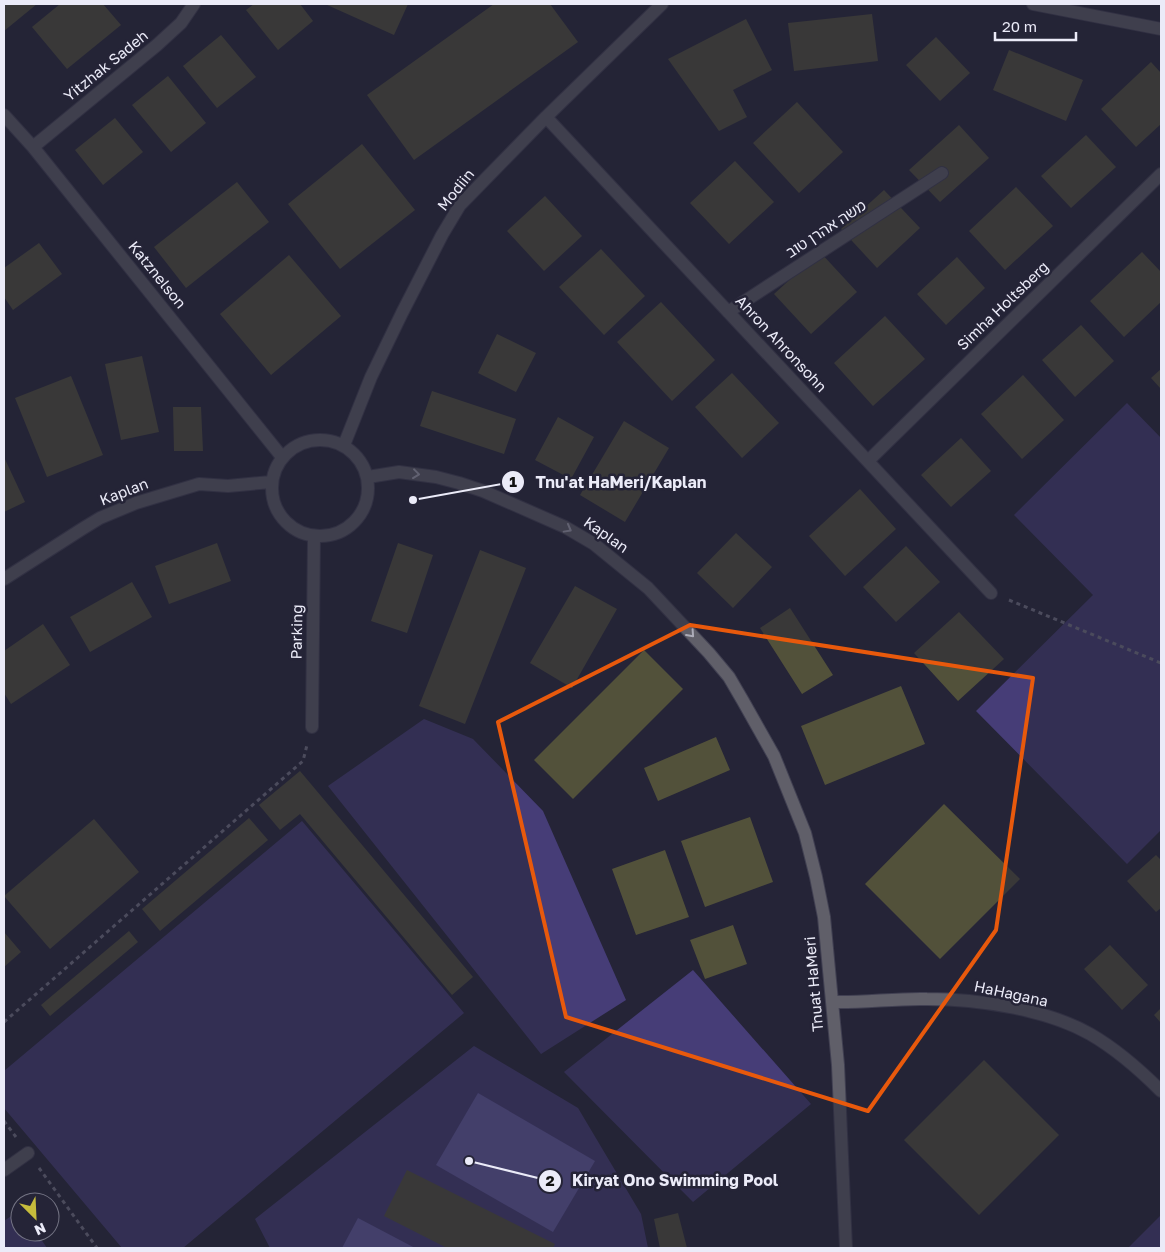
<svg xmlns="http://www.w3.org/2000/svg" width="1165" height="1252" viewBox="0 0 1165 1252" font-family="'Golos Text','Noto Sans Hebrew',sans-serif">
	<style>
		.green { fill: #463d77 }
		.water { fill: #685fa9 }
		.building { fill: #52513a }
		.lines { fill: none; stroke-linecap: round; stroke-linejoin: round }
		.minor-casing { stroke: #414052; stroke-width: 14 }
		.path { stroke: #7a7a8a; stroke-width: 3; stroke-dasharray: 4 4; stroke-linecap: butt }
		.minor { stroke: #605f69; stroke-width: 12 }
		.oneway { stroke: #acacb8 }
		.marked { fill: none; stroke: #e8590c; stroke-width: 4; stroke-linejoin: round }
		.labels { text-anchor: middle; stroke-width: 5; stroke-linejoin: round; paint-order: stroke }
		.street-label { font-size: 15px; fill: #ebebf8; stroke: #252437 }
		.leader { fill: none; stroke: #ebebf8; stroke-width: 2 }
		.callout-dot { fill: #ebebf8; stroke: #252437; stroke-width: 2 }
		.mark-label { font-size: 15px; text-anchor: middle; font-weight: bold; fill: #111 }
		.callout-label { font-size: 16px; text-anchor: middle; font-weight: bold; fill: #ebebf8; stroke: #252437; stroke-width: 5; stroke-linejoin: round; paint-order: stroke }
	</style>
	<rect width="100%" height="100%" fill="#252437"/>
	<!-- green -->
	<path class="green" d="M1127,403L1161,438V830L1127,864L976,711L1093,595L1014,515Z
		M424,719L473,739L543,811L626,1000L541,1054L328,786Z
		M302,821L464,1013L183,1248H122L4,1108V1071Z
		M693,970L811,1104L693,1202L564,1072Z
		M474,1046L578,1108L641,1214L648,1248H270L255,1219Z
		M20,1210V1232H36L47,1248H4V1221Z
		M1161,1215V1248H1128Z"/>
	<!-- water -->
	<path class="water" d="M478,1093L595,1161L553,1232L436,1165Z
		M358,1218L415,1248H342Z"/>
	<!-- building -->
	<path class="building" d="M4,4H37L4,31Z
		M60,4H103L121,25L67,69L32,27Z
		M254,4H300L313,21L278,50L246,10Z
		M325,4H408L394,35Z
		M494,4H550L578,42L414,160L367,95Z
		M872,14L878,61L794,71L788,23Z
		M746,19L772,70L733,90L747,117L719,131L668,59Z
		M221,35L256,77L217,108L183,66Z
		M936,37L970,73L940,101L906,65Z
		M1009,50L1083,80L1066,121L993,90Z
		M1151,62L1161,73V124L1136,147L1101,109Z
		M168,76L206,123L171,152L132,105Z
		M797,102L843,152L799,193L753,143Z
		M115,118L143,152L103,185L75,150Z
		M959,125L989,158L940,202L909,170Z
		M1086,135L1116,167L1071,208L1041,176Z
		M362,144L415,210L340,269L288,204Z
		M735,161L774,202L729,244L690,203Z
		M237,182L269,222L186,288L154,247Z
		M1016,187L1053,226L1005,270L969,231Z
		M884,190L920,228L877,268L841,229Z
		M545,196L582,236L544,271L507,231Z
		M39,243L62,274L13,310L4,297V268Z
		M601,249L645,296L604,335L559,287Z
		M820,252L857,292L811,334L774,294Z
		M1142,252L1161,272V302L1124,337L1090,301Z
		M289,255L341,316L271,375L220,314Z
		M957,257L985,288L946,325L917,294Z
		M661,302L715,360L672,401L617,342Z
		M885,316L925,359L873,406L834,363Z
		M1081,325L1114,361L1075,397L1042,360Z
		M497,334L536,353L516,392L478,373Z
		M142,356L159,432L121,440L105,364Z
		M1161,369V389L1151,378Z
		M732,373L779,423L742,458L695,407Z
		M1023,375L1064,420L1022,459L981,414Z
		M71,376L103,455L47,477L15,398Z
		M432,391L516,419L504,454L420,426Z
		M173,407H201L203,451H174Z
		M558,417L594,437L571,479L535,460Z
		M624,421L669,448L625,522L580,495Z
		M961,438L991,471L951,507L921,475Z
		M4,457L25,502L4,512Z
		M860,489L896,529L845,576L809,536Z
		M736,533L772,567L733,608L697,573Z
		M217,543L231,581L169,604L155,566Z
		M398,543L433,555L407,633L371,621Z
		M906,546L940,582L896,622L863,587Z
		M480,550L526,568L465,724L419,706Z
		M132,582L152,617L90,652L70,617Z
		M575,586L617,609L572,688L530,663Z
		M790,608L833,675L802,694L760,628Z
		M959,612L1004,659L958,701L914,653Z
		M43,624L70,665L11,704L4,693V651Z
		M644,650L683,689L573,799L534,760Z
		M901,686L925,744L825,785L801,726Z
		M716,737L730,770L658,801L644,768Z
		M300,771L473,977L452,995L300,814L280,830L259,805Z
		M944,804L1020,879L940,959L865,884Z
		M750,817L773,882L705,907L681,841Z
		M249,818L268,840L160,931L142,909Z
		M94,819L139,872L50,949L4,896Z
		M665,850L689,917L636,935L612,869Z
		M1156,855L1161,860V908L1156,912L1127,881Z
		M733,925L747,964L705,979L690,940Z
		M129,931L138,942L50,1016L41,1005Z
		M4,932L21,952L4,967Z
		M1110,945L1148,985L1122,1010L1084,969Z
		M1161,1008V1023L1154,1015Z
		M984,1060L1059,1135L979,1215L904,1140Z
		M407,1170L555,1244L553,1248H447L384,1216Z
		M678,1213L687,1248H660L654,1219Z"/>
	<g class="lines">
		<defs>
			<path id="minor" d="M1033,4L1161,29
				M4,115L33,147L282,457
				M546,117L991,593
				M33,147L157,45L181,23L194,4
				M728,312L942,173
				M272 488a48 48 0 1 1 96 0a48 48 0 1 1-96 0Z
				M344,445L371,377L402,313L442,235L460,205L546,117L662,4
				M868,461L1161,174
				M368,477L399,472L436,477L459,483L483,491L565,527L594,544L648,588L709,653L729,677L743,701L774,756L805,833L816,877L824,917L838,1065L846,1248
				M4,579L82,529L100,518L136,503L199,484L228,486L271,482
				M312,727L314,537
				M832,1002C864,1003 896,998 927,999C977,999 1046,1009 1090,1034C1116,1049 1140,1070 1161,1091
				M4,1170L28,1153"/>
		</defs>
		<!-- minor casing -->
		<use href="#minor" class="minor-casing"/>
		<!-- path -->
		<path class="path" d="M1009,600L1161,663
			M4,1022L303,761L307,745
			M4,1121L16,1137
			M39,1168L97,1248"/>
		<!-- minor -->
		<use href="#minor" class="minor"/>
	</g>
	<!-- one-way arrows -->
	<defs><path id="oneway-chevron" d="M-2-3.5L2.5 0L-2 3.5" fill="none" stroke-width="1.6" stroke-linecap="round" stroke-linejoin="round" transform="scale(1.25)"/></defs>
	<g class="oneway">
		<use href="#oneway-chevron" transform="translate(416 474) rotate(7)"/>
		<use href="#oneway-chevron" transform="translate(568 529) rotate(29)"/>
		<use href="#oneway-chevron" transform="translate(691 634) rotate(48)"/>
	</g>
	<!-- marked area -->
	<path d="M0 0H1165V1252H0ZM690,625L1033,678L996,930L868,1111L566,1017L498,722Z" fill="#252437" fill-opacity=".55" fill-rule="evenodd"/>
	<path class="marked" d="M690,625L1033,678L996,930L868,1111L566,1017L498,722Z"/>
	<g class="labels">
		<!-- street labels -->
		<g class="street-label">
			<text transform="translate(106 66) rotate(-39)" y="5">Yitzhak Sadeh</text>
			<text transform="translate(456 190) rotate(-51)" y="5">Modiin</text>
			<text transform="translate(826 229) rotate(-33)" y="5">משה אהרן טוב</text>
			<text transform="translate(157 275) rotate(51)" y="5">Katznelson</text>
			<text transform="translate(1003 306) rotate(-44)" y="5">Simha Holtsberg</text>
			<text transform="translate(781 344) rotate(47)" y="5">Ahron Ahronsohn</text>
			<text transform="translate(124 492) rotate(-21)" y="5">Kaplan</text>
			<text transform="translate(606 535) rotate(35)" y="5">Kaplan</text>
			<text transform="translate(297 632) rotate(-89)" y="5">Parking</text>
			<text transform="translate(814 984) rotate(-95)" y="5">Tnuat HaMeri</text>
			<text transform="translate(1011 994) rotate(12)" y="5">HaHagana</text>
		</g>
	</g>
	<!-- callouts -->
	<path class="leader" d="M413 500L513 482M469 1161L550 1181"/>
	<g class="callout-dot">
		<circle cx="413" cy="500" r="5"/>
		<circle cx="469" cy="1161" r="5"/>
		<circle cx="513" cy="482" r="12"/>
		<circle cx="550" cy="1181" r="12"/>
	</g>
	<g class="mark-label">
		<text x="513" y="487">1</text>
		<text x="550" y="1186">2</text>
	</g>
	<g class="callout-label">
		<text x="621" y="488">Tnu'at HaMeri/Kaplan</text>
		<text x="675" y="1186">Kiryat Ono Swimming Pool</text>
	</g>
	<!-- border -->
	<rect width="1165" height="1252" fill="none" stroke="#ebebf8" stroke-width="10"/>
	<!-- north arrow -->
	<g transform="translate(35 1217) rotate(156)"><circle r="24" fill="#252437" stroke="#747484"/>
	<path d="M0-4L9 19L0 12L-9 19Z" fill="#c6bc3c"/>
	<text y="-8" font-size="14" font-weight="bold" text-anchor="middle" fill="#ebebf8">N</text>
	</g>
	<!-- scale -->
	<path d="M995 32v8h81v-8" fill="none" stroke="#ebebf8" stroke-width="2.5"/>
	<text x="1002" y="32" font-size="15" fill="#ebebf8" stroke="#252437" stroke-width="4" paint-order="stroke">20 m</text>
</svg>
